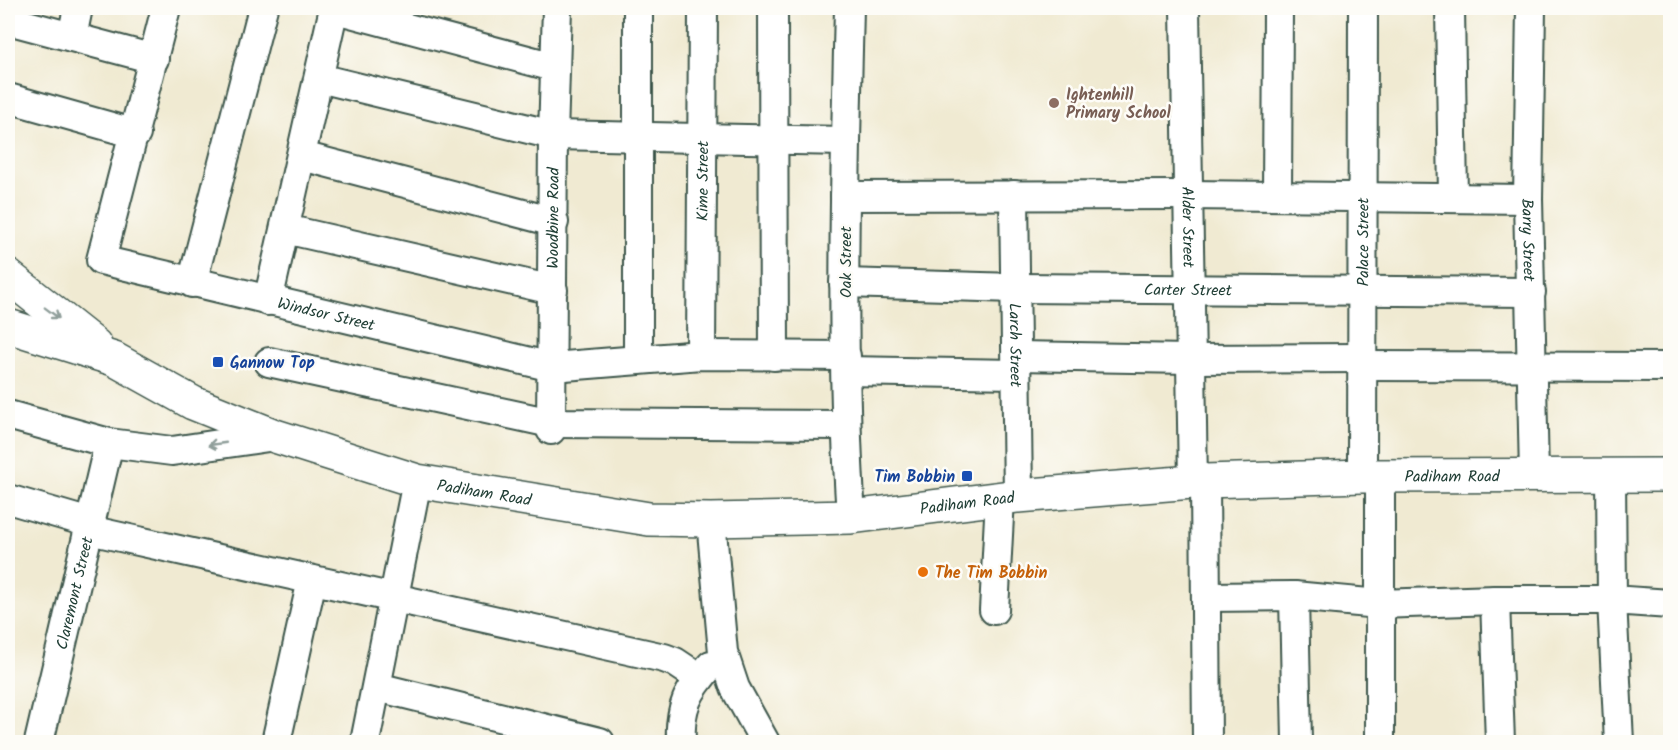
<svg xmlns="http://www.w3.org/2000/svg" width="1678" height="750" viewBox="0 0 1678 750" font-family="Kalam,sans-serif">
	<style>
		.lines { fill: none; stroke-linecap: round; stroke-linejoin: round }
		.minor-casing { stroke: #3e574c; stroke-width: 32 }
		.major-casing { stroke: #3e574c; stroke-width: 36 }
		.minor { stroke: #fff; stroke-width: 28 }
		.major { stroke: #fff; stroke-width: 33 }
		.oneway { stroke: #8f9e9a }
		.education-dot { fill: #8d6e63; stroke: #fdfcf7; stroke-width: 2 }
		.transit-dot { fill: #1a4fb4; stroke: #fdfcf7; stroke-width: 2 }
		.food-dot { fill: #e8710a; stroke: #fdfcf7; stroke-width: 2 }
		.labels { text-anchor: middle; stroke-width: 5; stroke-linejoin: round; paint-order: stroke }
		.education-label { font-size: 16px; font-weight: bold; fill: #785e54; stroke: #fdfcf7; text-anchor: start }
		.street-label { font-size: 16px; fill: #1f3d34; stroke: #fdfcf7 }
		.transit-label { font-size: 16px; font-weight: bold; fill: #164399; stroke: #fdfcf7; text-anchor: start }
		.food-label { font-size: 16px; font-weight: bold; fill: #c56008; stroke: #fdfcf7; text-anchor: start }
	</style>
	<rect width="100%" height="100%" fill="#fdfcf7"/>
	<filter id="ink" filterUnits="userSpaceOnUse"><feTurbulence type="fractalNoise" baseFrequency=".0167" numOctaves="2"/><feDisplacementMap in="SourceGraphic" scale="12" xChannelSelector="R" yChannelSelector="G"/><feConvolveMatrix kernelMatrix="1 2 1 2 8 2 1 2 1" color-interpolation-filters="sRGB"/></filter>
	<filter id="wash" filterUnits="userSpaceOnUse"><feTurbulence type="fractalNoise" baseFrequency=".008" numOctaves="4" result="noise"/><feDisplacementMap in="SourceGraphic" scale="24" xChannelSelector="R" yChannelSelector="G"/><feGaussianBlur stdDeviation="1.35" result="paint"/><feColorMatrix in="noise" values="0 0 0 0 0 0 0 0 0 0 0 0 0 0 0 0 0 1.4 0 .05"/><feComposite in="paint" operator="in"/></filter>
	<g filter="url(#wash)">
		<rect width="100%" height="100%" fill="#f0ead2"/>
	</g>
	<g filter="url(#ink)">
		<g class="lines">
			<defs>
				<g id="minor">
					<path id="s1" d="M166,8L101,260L552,367L701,355L846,356"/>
					<path d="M332,8L554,67"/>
					<path d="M638,8V360"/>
					<path d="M773,8L774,356"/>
					<path d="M849,8C845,177 840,347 851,517"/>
					<path id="s2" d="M1185,8L1193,482"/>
					<path d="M1450,8L1453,197"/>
					<path id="s3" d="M1531,8L1528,199L1534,475"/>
					<path d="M8,20L154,59"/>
					<path d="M72,37L78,8"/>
					<path d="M319,78L553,135L846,141"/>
					<path d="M8,98L136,134"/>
					<path d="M302,156L554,222"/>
					<path id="s4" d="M1014,195L1018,496"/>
					<path d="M845,196L1187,195L1528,199"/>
					<path d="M1277,196L1278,8"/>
					<path d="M285,229L553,290"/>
					<path d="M192,283L263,8"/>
					<path id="s5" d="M844,283L1016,288L1531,292"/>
					<path d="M268,301L334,8"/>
					<path id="s6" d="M701,355L703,8"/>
					<path d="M1017,356L1190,359L1362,358"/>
					<path d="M269,362L551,423L846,425"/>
					<path d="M1362,366L1670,367"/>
					<path d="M846,371L1016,374"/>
					<path d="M8,415L109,443L172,451L275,436"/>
					<path id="s7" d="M551,430L553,135L557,8"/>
					<path d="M1611,474L1612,600L1619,742"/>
					<path id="s8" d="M1362,476L1363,8"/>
					<path d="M1380,476V742"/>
					<path d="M1205,481L1207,742"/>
					<path d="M8,499L90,523"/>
					<path d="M711,520L723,652L735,688L765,742"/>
					<path d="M89,530L664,658L675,662L699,678"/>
					<path d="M1294,596L1297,742"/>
					<path d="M1207,597L1294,596L1379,604L1495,600H1612L1670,604"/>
					<path d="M1495,600L1500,742"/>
					<path d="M994,610L1000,498"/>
					<path d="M377,687L600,742"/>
					<path id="s9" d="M39,742L109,443"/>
					<path d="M276,742L312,580"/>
					<path d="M365,742L417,481"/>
					<path d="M681,742C679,707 688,691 711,665"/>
				</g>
				<g id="major">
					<path d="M8,276L95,345"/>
					<path id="s10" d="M8,326L114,359L193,403L275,436L417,481L649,519L711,520L851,517L1018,496L1205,481L1362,476L1670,475"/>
				</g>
			</defs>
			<!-- minor casing -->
			<use href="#minor" class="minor-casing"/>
			<!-- major casing -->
			<use href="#major" class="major-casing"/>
			<!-- minor -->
			<use href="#minor" class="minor"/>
			<!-- major -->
			<use href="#major" class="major"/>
		</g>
		<!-- one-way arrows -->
		<defs><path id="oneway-shaft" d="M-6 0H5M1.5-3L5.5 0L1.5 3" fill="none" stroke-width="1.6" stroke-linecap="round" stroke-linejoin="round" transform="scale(1.5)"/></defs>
		<g class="oneway">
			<use href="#oneway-shaft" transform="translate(52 313) rotate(37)"/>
			<use href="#oneway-shaft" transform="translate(217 444) rotate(172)"/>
		</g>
	</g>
	<!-- markers -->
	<circle class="education-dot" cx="1054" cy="103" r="6"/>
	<g class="transit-dot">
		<rect x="212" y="356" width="12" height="12" rx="3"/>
		<rect x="961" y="470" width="12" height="12" rx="3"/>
	</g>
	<circle class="food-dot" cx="923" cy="572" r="6"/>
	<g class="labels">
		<!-- education labels -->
		<g class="education-label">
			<text x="1066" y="100">Ightenhill<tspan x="1066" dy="18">Primary School</tspan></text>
		</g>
		<!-- street labels -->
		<g class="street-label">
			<text dy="6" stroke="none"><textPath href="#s6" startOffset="174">Kime Street</textPath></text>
			<text dy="6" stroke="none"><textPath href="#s7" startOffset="212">Woodbine Road</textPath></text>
			<text dy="6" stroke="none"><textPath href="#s2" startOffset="219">Alder Street</textPath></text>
			<text dy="6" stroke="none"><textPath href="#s3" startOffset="232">Barry Street</textPath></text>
			<text dy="6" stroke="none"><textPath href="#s8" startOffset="234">Palace Street</textPath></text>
			<text transform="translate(845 262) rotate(-90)" y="6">Oak Street</text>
			<text dy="6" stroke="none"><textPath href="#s5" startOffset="344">Carter Street</textPath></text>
			<text dy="6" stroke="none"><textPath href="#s1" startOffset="492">Windsor Street</textPath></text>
			<text dy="6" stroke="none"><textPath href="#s4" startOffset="150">Larch Street</textPath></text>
			<text dy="6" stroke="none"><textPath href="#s10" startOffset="1479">Padiham Road</textPath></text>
			<text dy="6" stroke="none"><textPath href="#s10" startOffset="507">Padiham Road</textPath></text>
			<text dy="6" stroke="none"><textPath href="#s10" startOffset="993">Padiham Road</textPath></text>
			<text dy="6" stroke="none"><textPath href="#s9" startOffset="153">Claremont Street</textPath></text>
		</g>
		<!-- transit labels -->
		<g class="transit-label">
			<text x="230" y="368">Gannow Top</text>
			<text x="955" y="482" text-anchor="end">Tim Bobbin</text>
		</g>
		<!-- food labels -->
		<g class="food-label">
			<text x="935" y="578">The Tim Bobbin</text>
		</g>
	</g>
	<!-- margin -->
	<rect width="1678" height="750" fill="none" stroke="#fdfcf7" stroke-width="30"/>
</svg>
